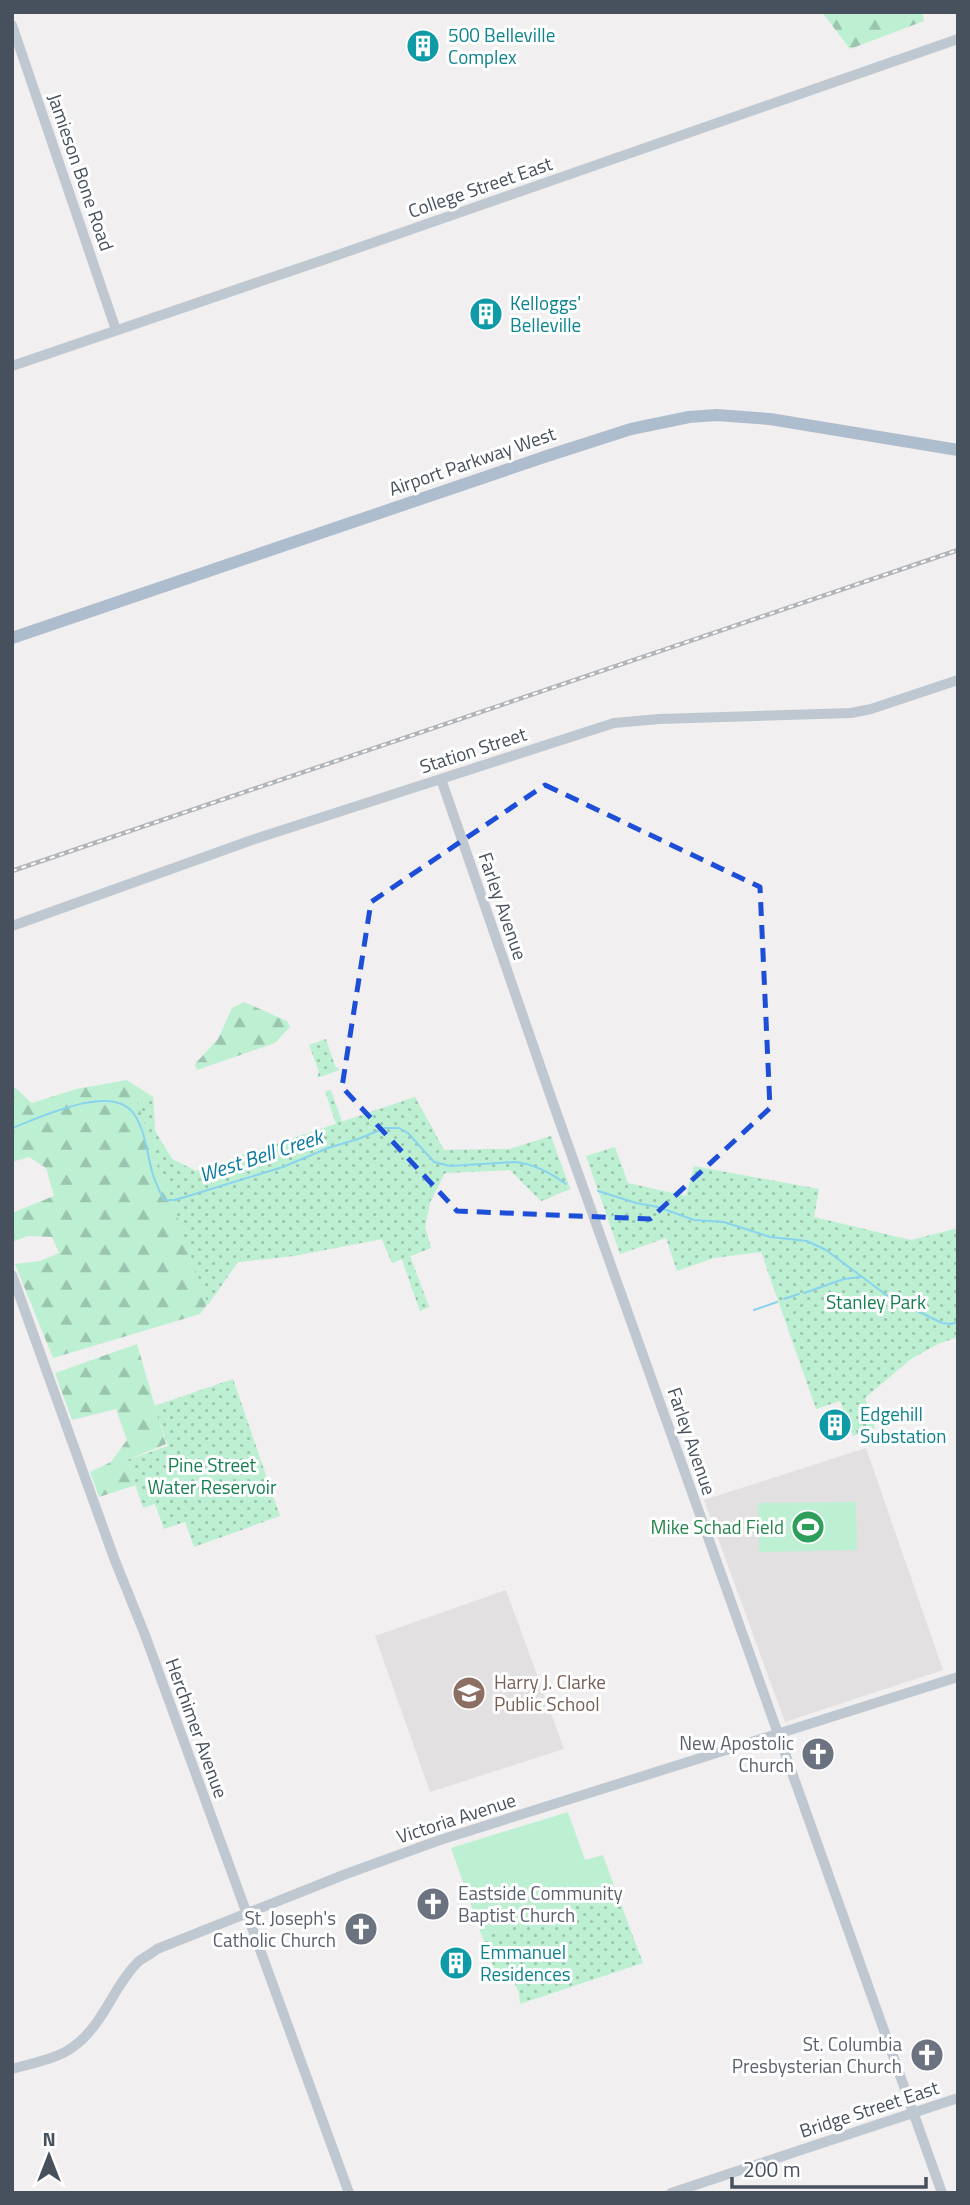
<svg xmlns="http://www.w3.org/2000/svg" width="970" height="2205" viewBox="0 0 970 2205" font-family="'Titillium Web',sans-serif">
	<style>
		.education { fill: #e2e0e1 }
		.grass { fill: #bdf0d3 }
		.forest { fill: url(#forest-firs) }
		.park { fill: url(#park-dots) }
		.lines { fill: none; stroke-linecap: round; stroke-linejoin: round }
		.stream { stroke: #89d3ed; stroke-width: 2 }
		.minor { stroke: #bfc8d1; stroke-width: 10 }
		.major { stroke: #aebdce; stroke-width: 12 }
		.rail-casing { stroke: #b1b4b9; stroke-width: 4.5 }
		.rail { stroke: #fff; stroke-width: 2; stroke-dasharray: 5; stroke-linecap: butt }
		.marked { fill: none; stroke: #1d4ed8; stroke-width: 5; stroke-dasharray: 14 9; stroke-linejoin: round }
		.labels { text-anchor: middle; stroke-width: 6; stroke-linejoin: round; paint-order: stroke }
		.culture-label { font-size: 19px; fill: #0d838f; stroke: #fff; text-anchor: start }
		.street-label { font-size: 19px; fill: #47515d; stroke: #fff }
		.park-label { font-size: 19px; fill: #167f50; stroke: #fff }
		.leisure-label { font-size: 19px; fill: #27864d; stroke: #fff; text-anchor: end }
		.education-label { font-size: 19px; fill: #785e54; stroke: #fff; text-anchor: start }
		.worship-label { font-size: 19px; fill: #5b616d; stroke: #fff; text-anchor: end }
		.water-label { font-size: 21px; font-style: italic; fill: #0a7ba4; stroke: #fff }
	</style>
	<defs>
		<pattern id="forest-firs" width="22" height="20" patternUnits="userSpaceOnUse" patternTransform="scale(1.75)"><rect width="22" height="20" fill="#bdf0d3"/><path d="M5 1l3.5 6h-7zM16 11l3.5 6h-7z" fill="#9bc5ae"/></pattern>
		<pattern id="park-dots" width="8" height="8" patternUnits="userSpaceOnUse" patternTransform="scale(1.75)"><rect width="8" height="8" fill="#bdf0d3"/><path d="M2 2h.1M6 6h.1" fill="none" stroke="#9bc5ae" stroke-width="1.8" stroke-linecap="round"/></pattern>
	</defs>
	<rect width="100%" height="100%" fill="#f1efef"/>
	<!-- education -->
	<path class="education" d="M866,1448L943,1670L785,1722L704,1500Z
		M506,1590L564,1749L430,1792L375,1636Z"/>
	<!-- grass -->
	<path class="grass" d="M856,1502L857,1550L759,1552L758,1503Z
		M568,1812L585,1860L603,1855L616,1891L482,1936L451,1848Z"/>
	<!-- forest -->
	<path class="forest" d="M822,12H922L924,21L850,49Z
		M244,1002L287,1021L290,1027L275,1043L197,1070L195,1064L218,1039L232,1008Z
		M127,1080L153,1097L155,1131L172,1159L196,1171L415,1097L444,1150L510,1149L551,1136L570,1189L541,1201L510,1170L445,1173L430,1202L425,1227L431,1248L410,1256L429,1307L420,1311L402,1259L392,1263L382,1239L293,1256L238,1262L200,1314L53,1358L15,1264L40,1261L59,1253L52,1237L28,1236L12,1242V1213L54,1196L46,1168L29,1157L12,1162V1085L32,1103L76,1089Z
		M137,1344L166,1444L127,1460L136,1485L99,1497L90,1472L111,1462L127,1440L116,1409L72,1420L55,1373Z"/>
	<!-- park -->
	<path class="park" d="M326,1039L335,1066L340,1070L317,1078L319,1072L309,1045Z
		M331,1090L342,1122L415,1097L444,1150L510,1149L551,1136L570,1189L541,1201L510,1170L445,1173L430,1202L425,1227L431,1248L410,1256L429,1307L420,1311L402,1259L392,1263L382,1239L293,1256L238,1262L208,1305L137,1102L153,1097L155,1131L172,1159L196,1171L336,1124L325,1091Z
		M615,1147L628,1183L686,1196L694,1166L819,1189L814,1217L911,1240L958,1228V1337L938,1344L911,1359L865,1398L875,1428L853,1436L840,1401L816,1409L761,1252L714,1258L677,1271L666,1238L620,1254L586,1156Z
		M233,1379L280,1516L194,1547L185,1522L164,1529L155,1504L143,1508L127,1460L168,1446L154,1406Z
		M616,1891L643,1963L520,2004L519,1993L514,1982L497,1976L482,1936Z"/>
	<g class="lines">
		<!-- stream -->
		<path class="stream" d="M12,1128C40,1118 112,1082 134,1114C146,1132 147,1155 153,1175C156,1184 160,1192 164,1200H175L283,1167L328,1148L358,1139L385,1128H399L408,1133L434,1162L450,1166L515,1162C534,1164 551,1173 566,1184
			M598,1191L636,1203L658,1207L694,1220L724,1222L770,1237L807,1241L826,1250L889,1297L942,1323L951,1324L958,1322
			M804,1293L844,1279L860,1277
			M784,1299L799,1294
			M754,1310L777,1302"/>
		<!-- minor -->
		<path class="minor" d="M12,25L116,330
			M12,366L329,258L958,39
			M441,779L553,1103L942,2193
			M12,926L252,840L614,723L659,719L851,713L871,709L958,680
			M12,1275L114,1558L145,1635L349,2193
			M12,2069C32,2063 57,2059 73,2047C104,2025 113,1986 139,1961C145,1957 152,1953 157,1949L346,1874L440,1840L958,1677
			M671,2193L958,2098"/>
		<!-- major -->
		<path class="major" d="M12,638L547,456L631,429L689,417L717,415L770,419L958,450"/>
		<defs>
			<path id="rail" d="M12,871L958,550"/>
		</defs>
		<!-- rail casing -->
		<use href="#rail" class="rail-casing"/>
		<!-- rail -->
		<use href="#rail" class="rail"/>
	</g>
	<!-- marked area -->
	<path class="marked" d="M545,785L760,887L770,1108L650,1219L457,1211L342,1087L371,902Z"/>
	<!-- icons -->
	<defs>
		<symbol id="building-disc" viewBox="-11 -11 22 22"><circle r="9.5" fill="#0f9aa8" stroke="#fff"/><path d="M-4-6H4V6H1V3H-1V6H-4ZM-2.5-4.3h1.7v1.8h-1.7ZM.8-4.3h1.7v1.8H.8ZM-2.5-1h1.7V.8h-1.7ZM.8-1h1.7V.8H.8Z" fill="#fff"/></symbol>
		<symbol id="stadium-disc" viewBox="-11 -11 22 22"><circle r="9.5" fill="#2e9e5b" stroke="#fff"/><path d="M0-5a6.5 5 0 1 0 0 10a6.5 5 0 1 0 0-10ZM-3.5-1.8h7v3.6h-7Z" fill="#fff"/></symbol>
		<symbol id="school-disc" viewBox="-11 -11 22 22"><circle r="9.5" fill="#8d6e63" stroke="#fff"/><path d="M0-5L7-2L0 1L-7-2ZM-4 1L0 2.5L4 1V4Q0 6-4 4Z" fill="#fff"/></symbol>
		<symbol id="church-disc" viewBox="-11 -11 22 22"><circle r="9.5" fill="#6b7280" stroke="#fff"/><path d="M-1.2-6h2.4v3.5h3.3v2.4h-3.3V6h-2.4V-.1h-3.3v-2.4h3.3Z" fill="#fff"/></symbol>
	</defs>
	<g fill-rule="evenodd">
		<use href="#building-disc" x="404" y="27" width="38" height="38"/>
		<use href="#building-disc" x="467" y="295" width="38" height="38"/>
		<use href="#building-disc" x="816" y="1406" width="38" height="38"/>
		<use href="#stadium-disc" x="789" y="1508" width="38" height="38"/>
		<use href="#school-disc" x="450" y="1674" width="38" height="38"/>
		<use href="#church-disc" x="799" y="1735" width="38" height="38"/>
		<use href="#church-disc" x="414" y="1885" width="38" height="38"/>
		<use href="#church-disc" x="342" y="1910" width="38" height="38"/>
		<use href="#building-disc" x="437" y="1944" width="38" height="38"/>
		<use href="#church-disc" x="908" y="2036" width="38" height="38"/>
	</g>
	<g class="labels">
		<!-- culture labels -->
		<g class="culture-label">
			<text x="448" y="42">500 Belleville<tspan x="448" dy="22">Complex</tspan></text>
			<text x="510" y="310">Kelloggs'<tspan x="510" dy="22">Belleville</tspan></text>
			<text x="860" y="1421">Edgehill<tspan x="860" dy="22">Substation</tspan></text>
			<text x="480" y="1959">Emmanuel<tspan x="480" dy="22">Residences</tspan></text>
		</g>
		<!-- street labels -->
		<g class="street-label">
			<text transform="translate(81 172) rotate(71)" y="7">Jamieson Bone Road</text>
			<text transform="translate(480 187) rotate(-19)" y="7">College Street East</text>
			<text transform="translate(472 461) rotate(-19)" y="7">Airport Parkway West</text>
			<text transform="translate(473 750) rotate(-18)" y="7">Station Street</text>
			<text transform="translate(503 906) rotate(71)" y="7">Farley Avenue</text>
			<text transform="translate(692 1441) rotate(71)" y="7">Farley Avenue</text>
			<text transform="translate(197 1728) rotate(70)" y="7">Herchimer Avenue</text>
			<text transform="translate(456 1818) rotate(-18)" y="7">Victoria Avenue</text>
			<text transform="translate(869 2109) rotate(-18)" y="7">Bridge Street East</text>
		</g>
		<!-- park labels -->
		<g class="park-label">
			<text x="876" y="1309">Stanley Park</text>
			<text x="212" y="1472">Pine Street<tspan x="212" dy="22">Water Reservoir</tspan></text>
		</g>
		<!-- leisure labels -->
		<g class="leisure-label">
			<text x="784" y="1534">Mike Schad Field</text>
		</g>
		<!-- education labels -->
		<g class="education-label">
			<text x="494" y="1689">Harry J. Clarke<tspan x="494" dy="22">Public School</tspan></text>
		</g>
		<!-- worship labels -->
		<g class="worship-label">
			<text x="794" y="1750">New Apostolic<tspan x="794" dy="22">Church</tspan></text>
			<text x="458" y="1900" text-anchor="start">Eastside Community<tspan x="458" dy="22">Baptist Church</tspan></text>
			<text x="336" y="1925">St. Joseph's<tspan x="336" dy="22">Catholic Church</tspan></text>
			<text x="902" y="2051">St. Columbia<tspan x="902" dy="22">Presbysterian Church</tspan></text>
		</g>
		<!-- water labels -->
		<g class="water-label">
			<text transform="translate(261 1156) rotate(-18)" y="7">West Bell Creek</text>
		</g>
	</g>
	<!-- border -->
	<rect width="970" height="2205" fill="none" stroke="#47515d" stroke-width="28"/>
	<!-- north arrow -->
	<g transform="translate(49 2156)" stroke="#ffffff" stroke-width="5" paint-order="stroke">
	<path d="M0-5L12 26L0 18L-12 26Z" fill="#47515d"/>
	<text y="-10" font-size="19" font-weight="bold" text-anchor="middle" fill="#47515d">N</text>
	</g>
	<!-- scale -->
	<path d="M732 2177v10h194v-10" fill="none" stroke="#47515d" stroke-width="3.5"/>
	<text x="743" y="2177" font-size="21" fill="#47515d" stroke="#ffffff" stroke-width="5" paint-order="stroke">200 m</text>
</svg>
